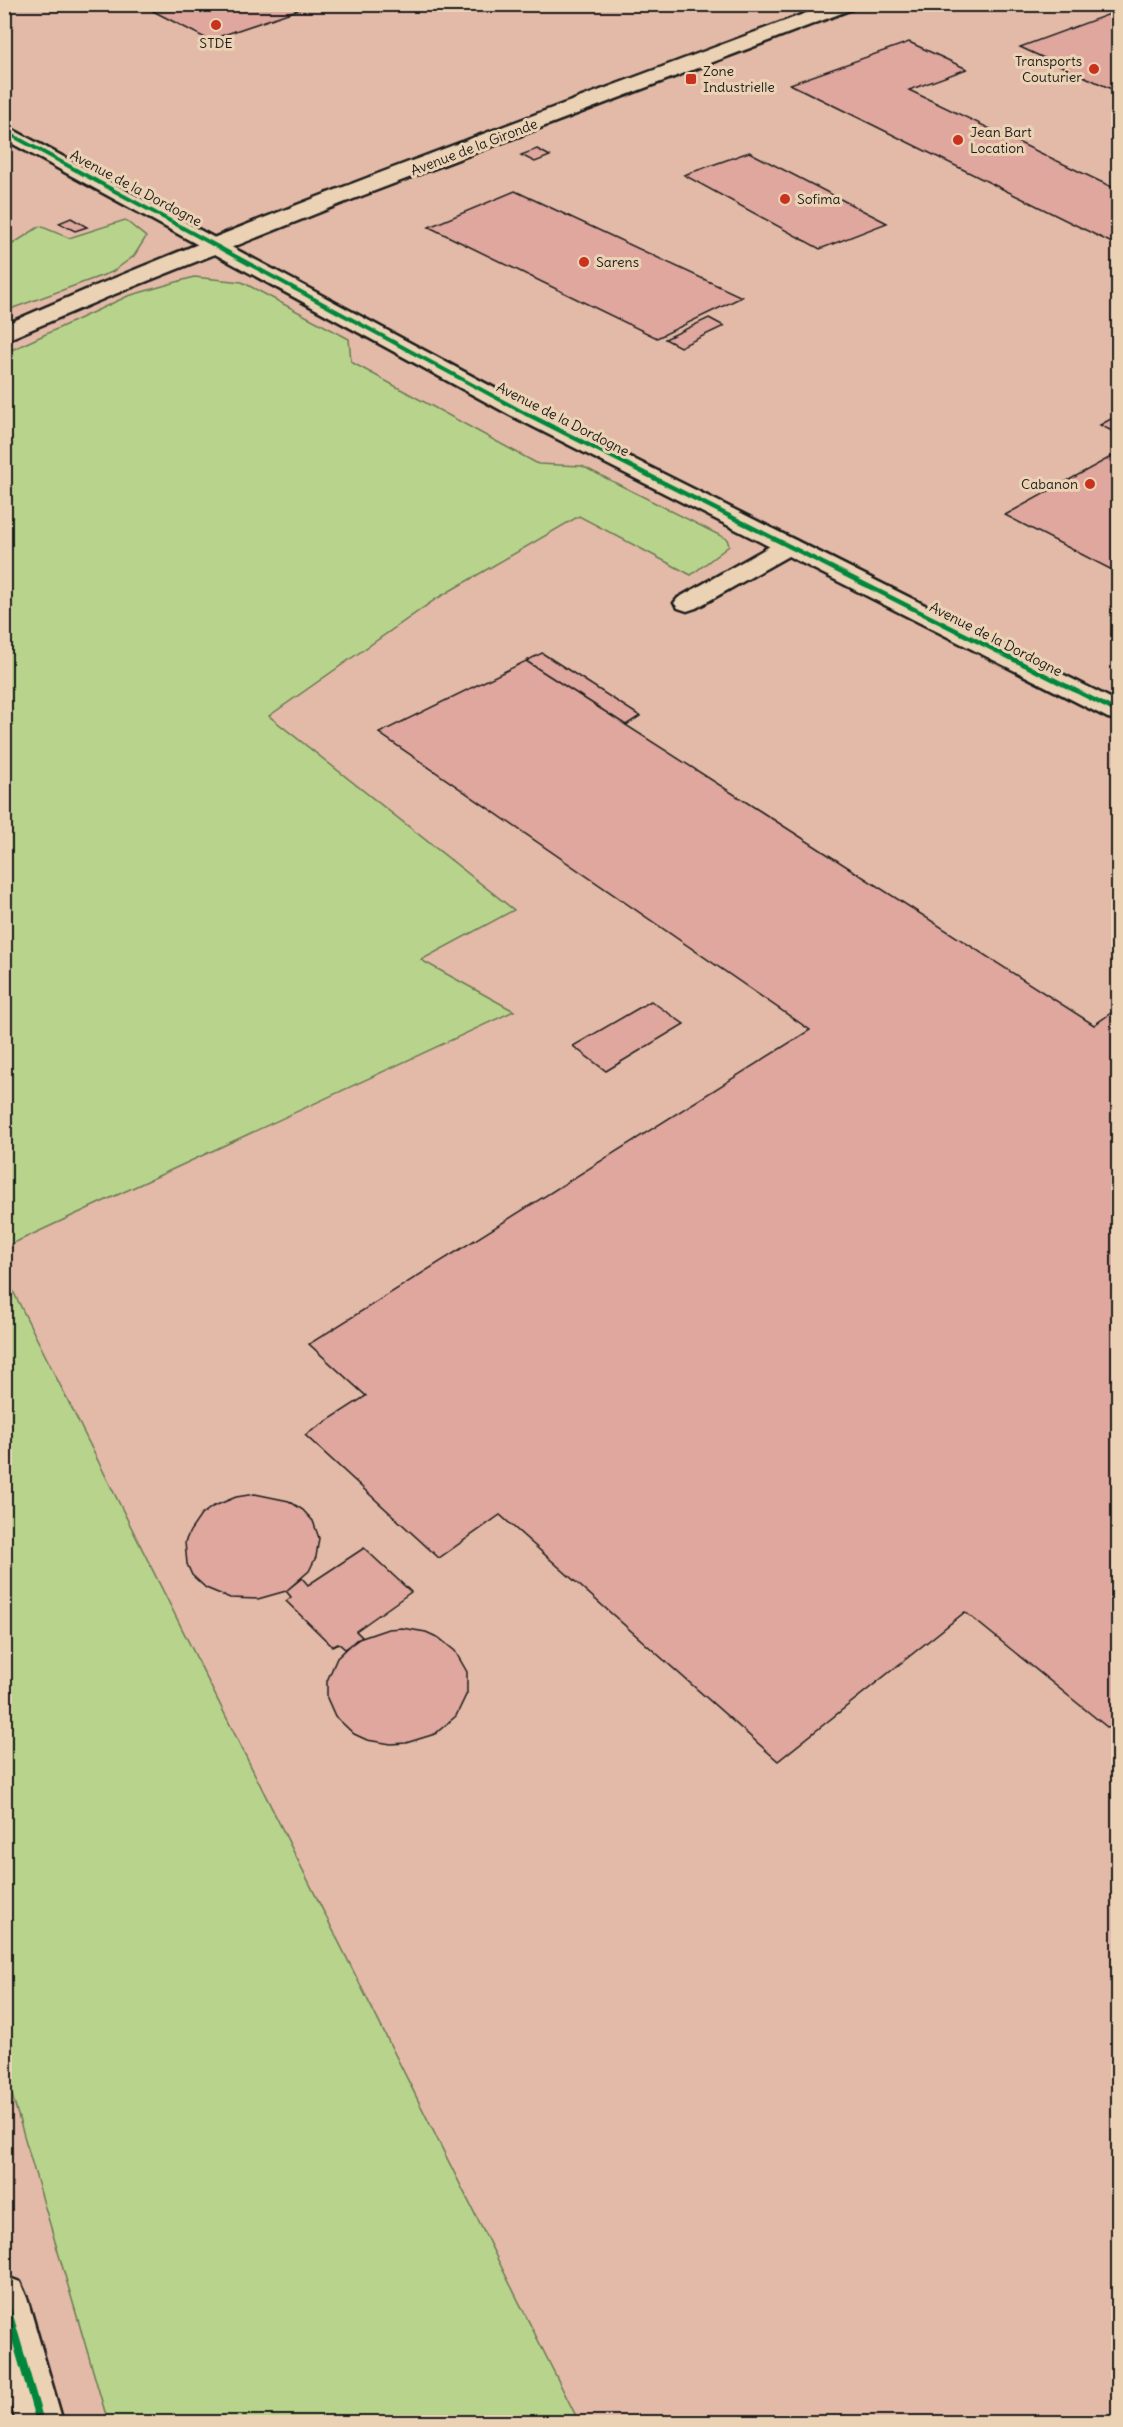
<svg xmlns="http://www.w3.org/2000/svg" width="1123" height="2427" viewBox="0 0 1123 2427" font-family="Delius,sans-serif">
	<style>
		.built { fill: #e3baa7 }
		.green { fill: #b8d48c; stroke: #6a7854; stroke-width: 1.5 }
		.building { fill: #dfa79e; stroke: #1c1c1c; stroke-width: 1.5 }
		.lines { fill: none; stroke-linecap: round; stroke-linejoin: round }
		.lane-casing { stroke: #1c1c1c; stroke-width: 5 }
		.street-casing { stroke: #1c1c1c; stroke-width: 5 }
		.secondary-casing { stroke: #1c1c1c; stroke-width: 5 }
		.lane { fill: #ecd2b4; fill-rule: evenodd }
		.street { fill: #ecd2b4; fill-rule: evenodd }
		.secondary { fill: #ecd2b4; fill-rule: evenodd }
		.cycleway-far2-casing { stroke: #ecd2b4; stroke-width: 6 }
		.cycleway-far1-casing { stroke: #ecd2b4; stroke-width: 8 }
		.cycleway-casing { stroke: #ecd2b4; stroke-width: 11 }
		.cycleway-far2 { stroke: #00873e; stroke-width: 4 }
		.cycleway-far1 { stroke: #00873e; stroke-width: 4.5 }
		.cycleway { stroke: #00873e; stroke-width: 8 }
		.poi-dot { fill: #c8321e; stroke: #ecd2b4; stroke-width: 2 }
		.labels { text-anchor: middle; stroke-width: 6; stroke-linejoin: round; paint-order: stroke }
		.far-poi-label { font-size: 14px; fill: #1c1c1c; stroke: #ecd2b4; text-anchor: start }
		.far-street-label { font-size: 14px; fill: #1c1c1c; stroke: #ecd2b4 }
	</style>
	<rect width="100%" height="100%" fill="#eac7af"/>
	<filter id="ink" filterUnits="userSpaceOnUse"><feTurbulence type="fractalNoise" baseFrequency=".0167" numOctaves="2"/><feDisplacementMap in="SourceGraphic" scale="12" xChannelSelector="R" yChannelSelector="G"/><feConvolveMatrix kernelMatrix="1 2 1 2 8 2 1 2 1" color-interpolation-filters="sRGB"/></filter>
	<g filter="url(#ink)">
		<!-- built -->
		<path class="built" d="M5,5H1118V2422H5Z"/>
		<!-- green -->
		<path class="green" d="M125,220L146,237L134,256L112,272L5,311V249L40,226L69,238Z
			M194,277L242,282L349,339L351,362L538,464L582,466L727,539L729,546L691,575L579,516L436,599L269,716L514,910L421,960L514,1011L5,1247V353L128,296Z
			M4,1275H5L579,2422H108L5,2071Z"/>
		<!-- building -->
		<path class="building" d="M172,4H311L312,5L209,40L153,11Z
			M925,4H931L941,8L929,13L917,7Z
			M1118,11V92L1020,47Z
			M909,42L967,69L909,90L1118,190V246L790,84Z
			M537,149L550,156L535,162L521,155Z
			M749,152L887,223L820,249L684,175Z
			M515,191L742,297L657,338L429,227Z
			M71,218L87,227L75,231L59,223Z
			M709,318L724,326L680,347L665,339Z
			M1118,415V434L1100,425Z
			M1118,453V573L1005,515Z
			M542,653L640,716L626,725L526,661Z
			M526,661L1094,1025L1118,1008V1736L965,1612L778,1761L500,1515L439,1558L305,1435L366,1396L309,1344L810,1030L379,733Z
			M651,1001L684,1024L606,1071L573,1046Z
			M255,1494L289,1501L303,1510L313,1521L319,1538L316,1557L309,1571L286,1591L258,1599L230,1598L206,1588L192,1575L187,1564L185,1542L190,1531L201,1515L212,1507L236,1497Z
			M364,1548L411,1592L356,1631L362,1637L345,1649L338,1643L332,1646L286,1601L291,1597L286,1591L302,1578L308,1585Z
			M402,1628L426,1632L439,1638L455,1651L467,1672V1693L456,1716L435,1734L406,1743L391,1744L367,1740L354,1734L335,1716L327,1698V1681L337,1658L356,1640L388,1629Z"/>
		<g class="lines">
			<defs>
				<path id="lane" d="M788,538L797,541L801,546L797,551L696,608L687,611L678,608L674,603L678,598L779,541Z"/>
				<path id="street" d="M4,125L526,405L1118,702V720L1108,718L510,415L4,139Z"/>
				<path id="secondary" d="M830,4H857L855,8L343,203L110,296L4,341V325C275,207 554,109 830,4Z
					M4,2276L20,2282L27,2298L63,2422H16L4,2380Z"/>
			</defs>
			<!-- lane casing -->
			<use href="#lane" class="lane-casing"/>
			<!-- street casing -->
			<use href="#street" class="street-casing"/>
			<!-- secondary casing -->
			<use href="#secondary" class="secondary-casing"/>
			<!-- lane -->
			<use href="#lane" class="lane"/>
			<!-- street -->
			<use href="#street" class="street"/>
			<!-- secondary -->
			<use href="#secondary" class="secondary"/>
			<defs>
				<path id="cycleway-far2" d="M4,131L528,415"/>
				<path id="cycleway-far1" d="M525,413L1118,712"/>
				<path id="cycleway" d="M4,2298L40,2422"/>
			</defs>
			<!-- cycleway-far2 casing -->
			<use href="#cycleway-far2" class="cycleway-far2-casing"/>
			<!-- cycleway-far1 casing -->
			<use href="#cycleway-far1" class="cycleway-far1-casing"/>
			<!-- cycleway casing -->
			<use href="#cycleway" class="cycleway-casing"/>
			<!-- cycleway-far2 -->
			<use href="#cycleway-far2" class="cycleway-far2"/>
			<!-- cycleway-far1 -->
			<use href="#cycleway-far1" class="cycleway-far1"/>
			<!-- cycleway -->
			<use href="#cycleway" class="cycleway"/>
		</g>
	</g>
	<!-- markers -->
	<g class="poi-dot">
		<circle cx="216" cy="25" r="6"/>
		<circle cx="1094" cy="69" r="6"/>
		<rect x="685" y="73" width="12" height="12" rx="3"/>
		<circle cx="958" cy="140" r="6"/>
		<circle cx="785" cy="199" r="6"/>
		<circle cx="584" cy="262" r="6"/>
		<circle cx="1090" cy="484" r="6"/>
	</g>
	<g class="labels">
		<!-- far-poi labels -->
		<g class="far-poi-label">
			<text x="216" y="48" text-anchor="middle">STDE</text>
			<text x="1082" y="66" text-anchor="end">Transports<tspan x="1082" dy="16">Couturier</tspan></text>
			<text x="703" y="76">Zone<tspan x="703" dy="16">Industrielle</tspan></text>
			<text x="970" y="137">Jean Bart<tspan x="970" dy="16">Location</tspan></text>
			<text x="797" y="204">Sofima</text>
			<text x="596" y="267">Sarens</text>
			<text x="1078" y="489" text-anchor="end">Cabanon</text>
		</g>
		<!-- far-street labels -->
		<g class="far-street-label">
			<text transform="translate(474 147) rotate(-21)" y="5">Avenue de la Gironde</text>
			<text transform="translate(136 188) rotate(28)" y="5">Avenue de la Dordogne</text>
			<text transform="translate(563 419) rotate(27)" y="5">Avenue de la Dordogne</text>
			<text transform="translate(996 639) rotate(27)" y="5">Avenue de la Dordogne</text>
		</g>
	</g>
	<!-- margin -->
	<rect width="1123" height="2427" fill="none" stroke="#ecd2b4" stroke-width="24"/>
	<rect x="12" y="12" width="1099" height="2403" fill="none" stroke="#1c1c1c" stroke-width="2" filter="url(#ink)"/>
</svg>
